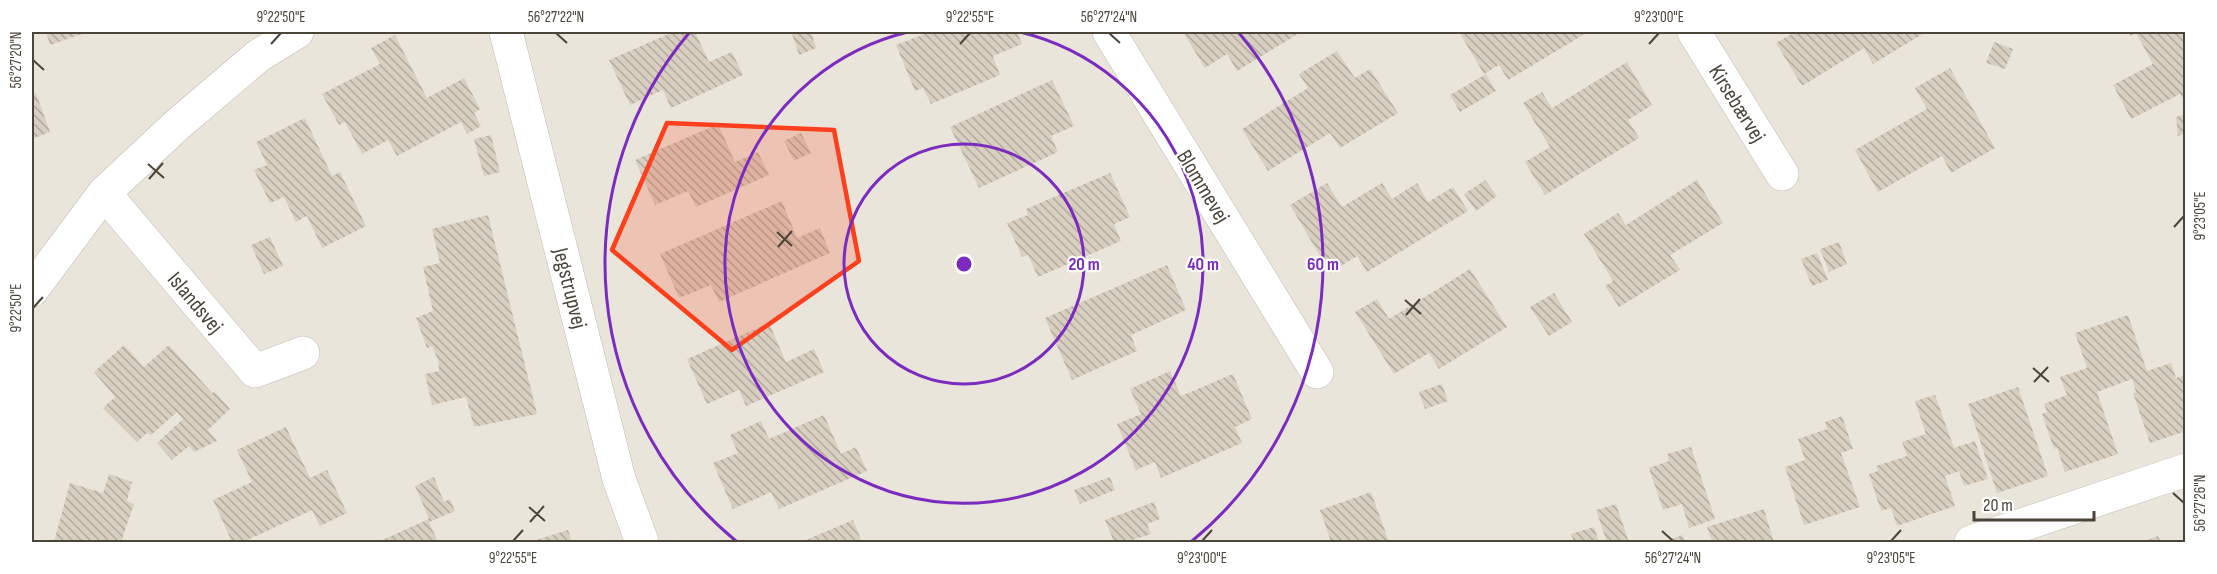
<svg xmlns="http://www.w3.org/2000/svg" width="2217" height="574" viewBox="0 0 2217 574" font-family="'Sofia Sans Condensed',sans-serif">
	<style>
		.residential { fill: #eae5da }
		.building { fill: url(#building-back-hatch) }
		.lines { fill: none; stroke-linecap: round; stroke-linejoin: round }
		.minor-casing { stroke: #c2bbae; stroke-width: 34 }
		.minor { stroke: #fff; stroke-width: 33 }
		.marked { fill: #fc3f1d; fill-opacity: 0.2; stroke: #fc3f1d; stroke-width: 4.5; stroke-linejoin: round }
		.ticks { fill: none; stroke: #4b4439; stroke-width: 2 }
		.ring { fill: none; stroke: #7b2cbf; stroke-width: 3 }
		.labels { text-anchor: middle; stroke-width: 4.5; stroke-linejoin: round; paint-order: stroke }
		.street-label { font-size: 22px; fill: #4b4439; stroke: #fff }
		.centre { fill: #7b2cbf; stroke: #fff; stroke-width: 3 }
		.ring-label { font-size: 18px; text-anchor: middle; font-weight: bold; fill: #7b2cbf; stroke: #fff; stroke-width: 4.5; stroke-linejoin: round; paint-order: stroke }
		.neatline { fill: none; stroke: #4b4439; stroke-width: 2 }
		.ticks-label { font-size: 15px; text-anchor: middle; fill: #4b4439 }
	</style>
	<defs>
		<pattern id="building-back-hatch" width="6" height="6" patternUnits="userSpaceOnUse" patternTransform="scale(1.5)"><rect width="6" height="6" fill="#d8cfc1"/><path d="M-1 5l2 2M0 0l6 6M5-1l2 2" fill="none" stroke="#b1aa9e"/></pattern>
	</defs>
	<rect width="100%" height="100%" fill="#f6f3ec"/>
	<!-- residential -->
	<path class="residential" d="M32,32H2185V542H32Z"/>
	<!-- building -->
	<path class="building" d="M46,32H88L50,45Z
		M673,32H695L709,62L732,52L743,75L671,108L663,90L630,105L609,60Z
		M798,32H811L816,48L799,55L792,34Z
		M930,32H1017L1022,44L993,56L1000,75L931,104L923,88L915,91L896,45Z
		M1183,32H1301L1237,71L1227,54L1205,68Z
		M1459,32H1581L1583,35L1508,80L1499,65L1484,74Z
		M1795,32H1926L1873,64L1864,48L1802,86L1776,43Z
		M2128,32H2186V96L2182,98L2180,94L2131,119L2113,85L2153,64L2136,33L2130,36Z
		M395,35L427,98L464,78L480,109L474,113L481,126L467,134L461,122L397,156L388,140L362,154L345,122L339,125L322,94L380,64L371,48Z
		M1994,42L2013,49L2005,69L1986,63Z
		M1337,51L1355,78L1370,69L1398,113L1340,148L1330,133L1268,171L1242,129L1308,88L1299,74Z
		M1627,62L1652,105L1628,120L1639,138L1545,195L1525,162L1550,147L1523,103L1542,92L1552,108Z
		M1950,68L1995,148L1951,173L1942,156L1878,192L1855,150L1927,109L1915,88Z
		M1486,74L1496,91L1460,112L1450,95Z
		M1052,80L1074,126L1051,136L1058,152L979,188L950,127Z
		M36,93L50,132L32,139V95Z
		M2186,114V133L2178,136L2176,117Z
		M305,118L332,176L340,172L366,226L322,248L307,216L296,222L284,197L270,203L254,170L267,165L256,142Z
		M718,124L735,162L758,152L769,175L696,207L688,191L655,205L635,160Z
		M801,133L811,153L794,161L784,141Z
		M491,135L500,172L484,176L474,139Z
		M1110,173L1130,217L1114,224L1121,241L1038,277L1028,255L1022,257L1007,223L1028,215L1026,209Z
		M1485,180L1497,196L1476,211L1464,194Z
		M1697,180L1723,223L1670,255L1680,270L1619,307L1605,286L1613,281L1584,234L1618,213L1626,225Z
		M1327,183L1342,207L1382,183L1392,199L1417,183L1428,202L1453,187L1468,211L1367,272L1357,256L1330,273L1290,205Z
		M782,201L797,238L820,228L830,253L719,302L711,285L679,298L660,254Z
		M488,215L537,414L474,427L466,397L432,405L425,374L439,371L438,360L432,346L427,348L416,318L433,311L423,267L440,263L432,229Z
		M270,237L283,266L264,274L251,245Z
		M1839,242L1847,264L1829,272L1820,249Z
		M1817,253L1828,280L1812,286L1801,259Z
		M1167,265L1186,310L1131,335L1137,351L1072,380L1045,318Z
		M1470,269L1507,327L1439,369L1429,353L1394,374L1355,312L1377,299L1389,319Z
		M1554,293L1572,322L1549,336L1530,307Z
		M2128,315L2147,371L2171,363L2176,378L2186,375V431L2150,443L2133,393L2136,392L2132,379L2097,392L2118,454L2065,472L2057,448L2054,449L2042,414L2047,412L2044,404L2067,395L2060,377L2087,368L2075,333Z
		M769,323L786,362L814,349L824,372L746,406L739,390L707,404L687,359Z
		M124,345L144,367L169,345L212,393L215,392L230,409L208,430L217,441L194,452L189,446L172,460L157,443L183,419L177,412L151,435L147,433L137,442L103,408L115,397L94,372Z
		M1170,371L1181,396L1233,374L1252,419L1235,427L1242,443L1161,478L1155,462L1136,470L1117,424L1141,414L1130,389Z
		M1442,384L1448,401L1425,409L1419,392Z
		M2018,387L2048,476L1997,493L1968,404Z
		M1935,395L1954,448L1975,441L1988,479L1964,486L1959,471L1945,476L1955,506L1897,526L1891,508L1881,511L1869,474L1878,471L1876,466L1907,456L1902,442L1926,434L1915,401Z
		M824,415L841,454L856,447L867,471L779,509L771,492L733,509L713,463L738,453L730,435L761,421L769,439Z
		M1842,416L1853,449L1841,453L1860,507L1804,525L1785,467L1805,460L1798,439L1827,429L1825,422Z
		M286,427L310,478L327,470L347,513L320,526L312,510L243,542H232L213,500L252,482L237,450Z
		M1691,447L1715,519L1689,528L1682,504L1663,510L1649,468L1669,461L1667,454Z
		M109,474L132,482L127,501L134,504L121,542H54L70,483L103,493Z
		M434,477L444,502L450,499L455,511L429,522L438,542H381L380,541L429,519L415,486Z
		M1110,477L1115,490L1080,504L1074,490Z
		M1371,492L1389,542H1331L1320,510Z
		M1154,502L1160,519L1147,524L1151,534L1126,542H1114L1105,520Z
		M1616,504L1629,542H1607L1596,510Z
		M1764,509L1774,542H1712L1707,527Z
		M853,520L862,542H801Z
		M1594,527L1599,542H1574L1571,534Z
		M568,530L572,542H529Z
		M1683,535L1685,542H1662Z
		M2158,536L2161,542H2141Z"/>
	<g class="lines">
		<defs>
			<path id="minor" d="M506,32L619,479L642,542
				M1109,32L1317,372
				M1694,32L1782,174
				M104,193L255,371L303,353
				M32,290L104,193L177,125L258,56L297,32
				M1971,542L2186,470"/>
		</defs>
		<!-- minor casing -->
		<use href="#minor" class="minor-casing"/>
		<!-- minor -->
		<use href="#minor" class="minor"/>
	</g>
	<!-- marked area -->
	<path class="marked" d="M667,123L834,130L859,261L732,350L612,250Z"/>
	<!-- ticks -->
	<path class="ticks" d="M556,33L567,43M1109,33L1120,43M271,44L281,33M960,44L970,33M1649,44L1659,33M33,60L44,70M148,164L164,178M149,179L163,163M2174,227L2184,216M777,232L792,246M778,247L792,231M1405,300L1421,314M33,308L43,297M1406,315L1420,299M2033,368L2049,382M2034,382L2048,367M2173,493L2184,503M529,507L545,521M530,522L544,506M1662,531L1673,541M513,541L523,530M1202,541L1212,530M1891,541L1901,530"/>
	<!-- distance rings -->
	<g class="ring">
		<circle cx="964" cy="264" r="120"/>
		<path d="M1020 32A239 239 0 1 1 908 32"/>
		<path d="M736 541A359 359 0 0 1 689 33M1239 33A359 359 0 0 1 1192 541"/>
	</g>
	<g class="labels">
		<!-- street labels -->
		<g class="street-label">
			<text transform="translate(1738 103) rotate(58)" y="8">Kirsebærvej</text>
			<text transform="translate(1204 186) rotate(59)" y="8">Blommevej</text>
			<text transform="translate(571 288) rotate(76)" y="8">Jegstrupvej</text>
			<text transform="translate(196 302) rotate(50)" y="8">Islandsvej</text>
		</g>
	</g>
	<circle cx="964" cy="264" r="9" class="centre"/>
	<g class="ring-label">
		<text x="1084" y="270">20 m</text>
		<text x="1203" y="270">40 m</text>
		<text x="1323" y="270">60 m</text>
	</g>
	<!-- border -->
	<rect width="2217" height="574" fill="none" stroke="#ffffff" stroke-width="66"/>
	<!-- scale -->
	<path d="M1974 511v9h120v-9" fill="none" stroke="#4b4439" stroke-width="3"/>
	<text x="1983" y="511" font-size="18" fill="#4b4439" stroke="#ffffff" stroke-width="4.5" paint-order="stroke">20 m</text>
	<rect x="33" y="33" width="2151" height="508" class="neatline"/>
	<g class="ticks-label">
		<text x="281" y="22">9°22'50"E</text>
		<text x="556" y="22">56°27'22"N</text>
		<text x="970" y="22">9°22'55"E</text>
		<text x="1109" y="22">56°27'24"N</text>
		<text x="1659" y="22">9°23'00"E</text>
		<text transform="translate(16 60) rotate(-90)" y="5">56°27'20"N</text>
		<text transform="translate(2200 216) rotate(-90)" y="5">9°23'05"E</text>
		<text transform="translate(16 308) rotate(-90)" y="5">9°22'50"E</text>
		<text transform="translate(2200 503) rotate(-90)" y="5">56°27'26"N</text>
		<text x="513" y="563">9°22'55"E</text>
		<text x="1202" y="563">9°23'00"E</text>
		<text x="1673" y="563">56°27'24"N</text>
		<text x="1891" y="563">9°23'05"E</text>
	</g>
</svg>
